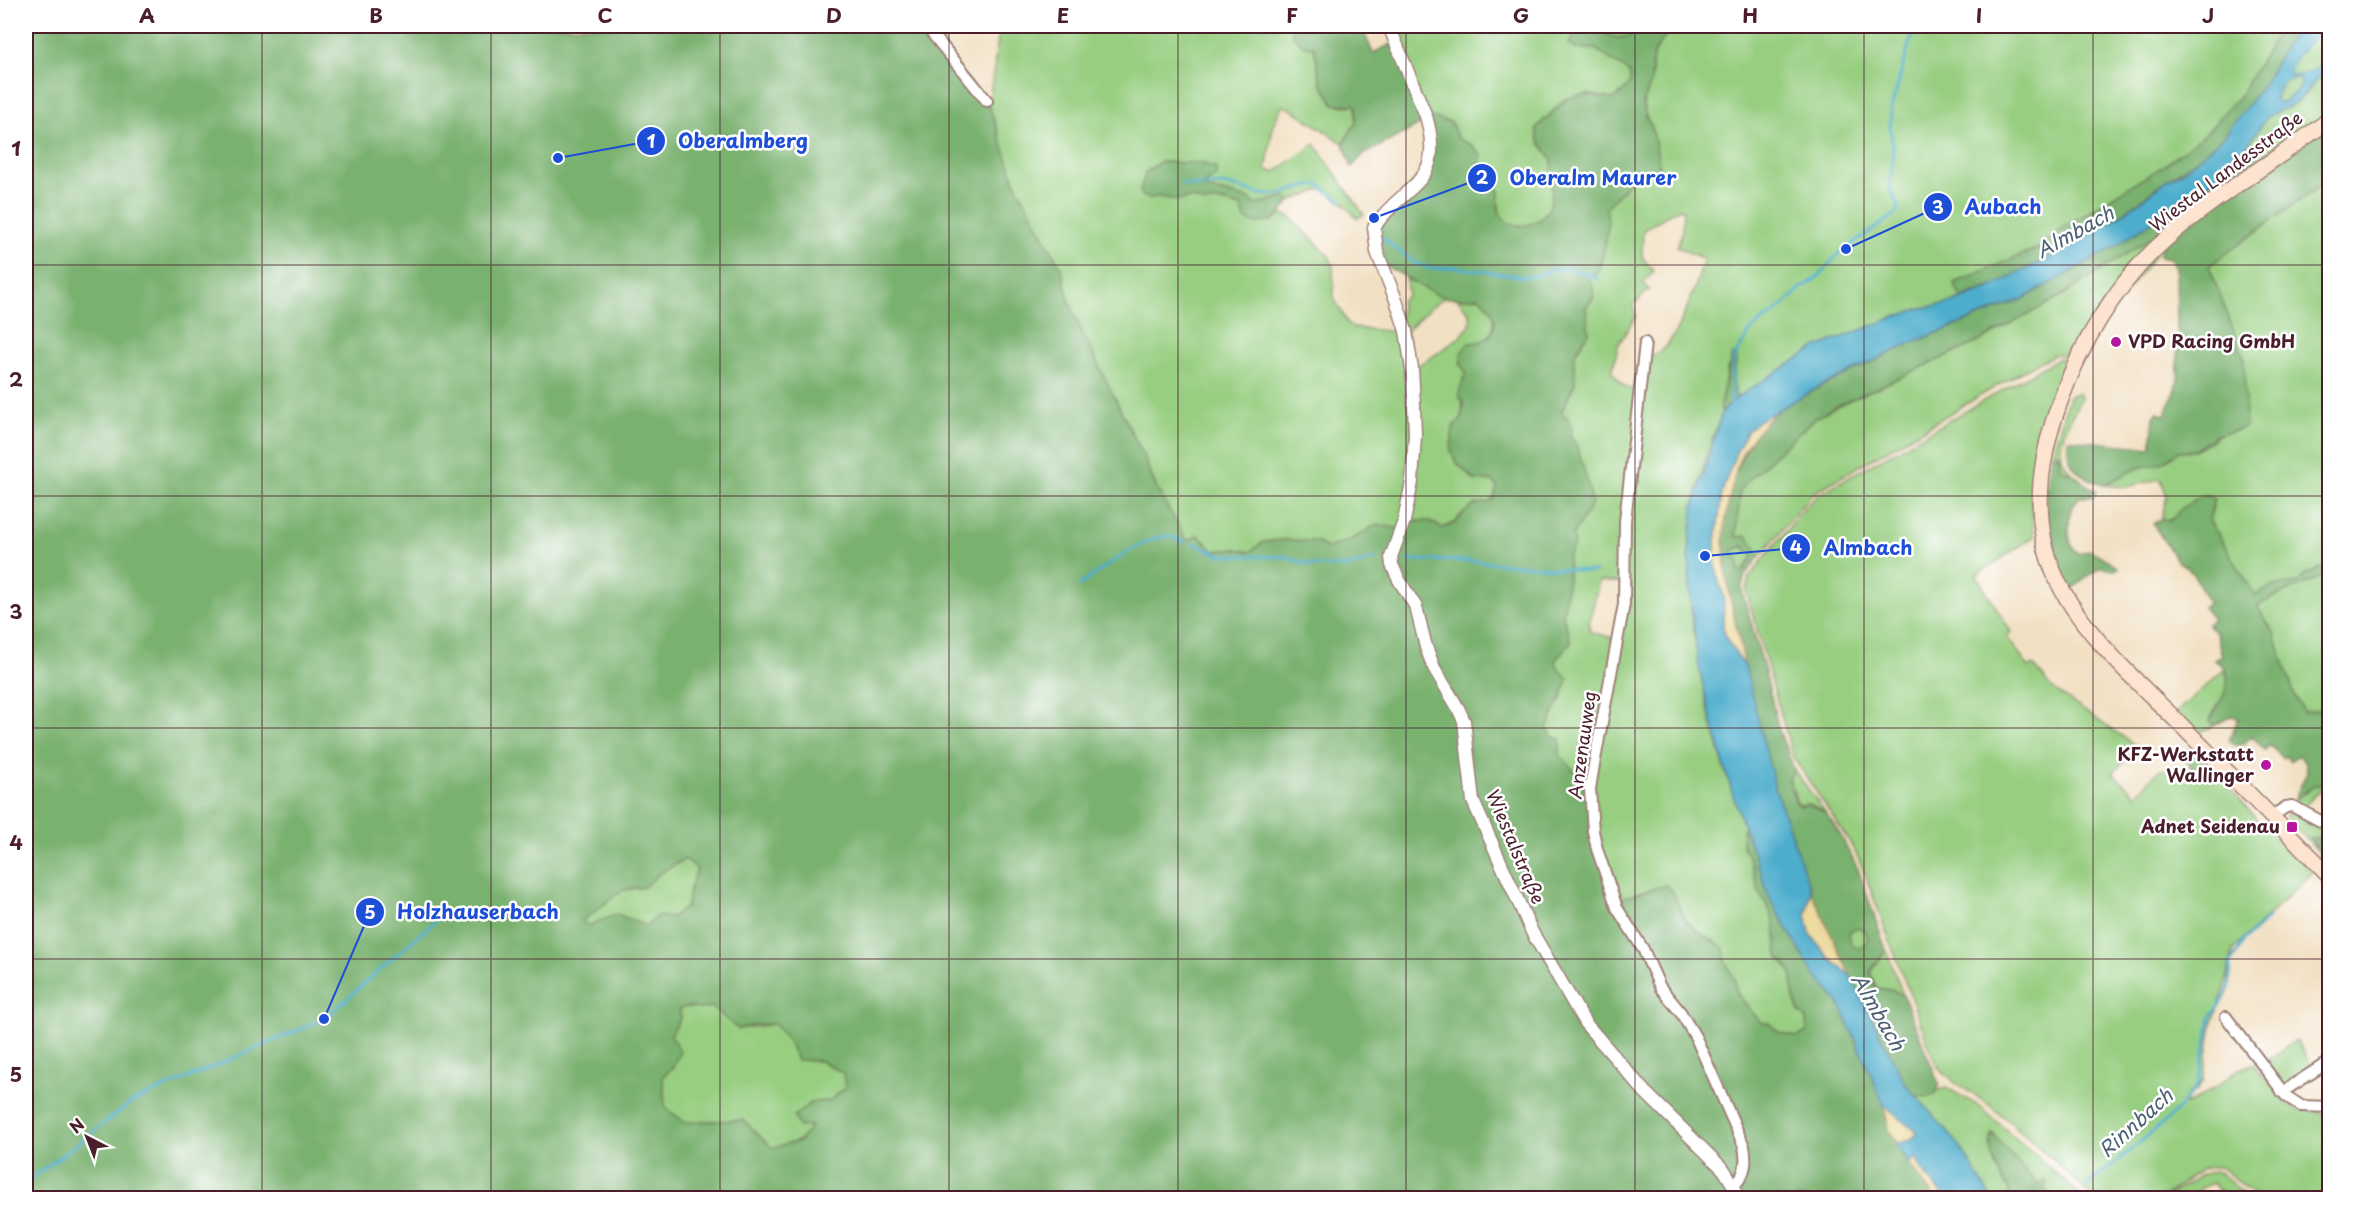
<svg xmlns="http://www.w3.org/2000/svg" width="2355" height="1224" viewBox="0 0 2355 1224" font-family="'Playpen Sans',sans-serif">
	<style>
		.green { fill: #97ce80; stroke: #707656; stroke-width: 1.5; fill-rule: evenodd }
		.forest { fill: #79b16e; stroke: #62684c; stroke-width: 1.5; fill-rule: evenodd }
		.sand { fill: #eeda9e; stroke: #9c7c64; stroke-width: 1.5 }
		.water { fill: #4dadcc; stroke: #4c667c; stroke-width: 1.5; fill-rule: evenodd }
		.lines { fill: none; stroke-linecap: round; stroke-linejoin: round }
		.stream { stroke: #4dadcc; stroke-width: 3 }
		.minor-casing { stroke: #9e8077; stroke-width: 14 }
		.tertiary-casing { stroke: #9e8077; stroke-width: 15 }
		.secondary-casing { stroke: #9e8077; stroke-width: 18 }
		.minor { stroke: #fff; stroke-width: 10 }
		.tertiary { stroke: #fff; stroke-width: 12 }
		.secondary { stroke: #fde4d1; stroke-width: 15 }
		.grid { fill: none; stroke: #4a1f2b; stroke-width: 1.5; stroke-opacity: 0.55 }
		.poi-dot { fill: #b5179e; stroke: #fff; stroke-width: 2 }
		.labels { text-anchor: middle; stroke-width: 5; stroke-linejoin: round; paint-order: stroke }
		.street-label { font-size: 18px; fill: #4a1f2b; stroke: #fff }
		.poi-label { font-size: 18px; font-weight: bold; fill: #4a1f2b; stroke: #fff; text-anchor: end }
		.water-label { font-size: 20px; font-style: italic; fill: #4b5f73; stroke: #fff }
		.leader { fill: none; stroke: #1d4ed8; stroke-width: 2 }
		.callout-dot { fill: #1d4ed8; stroke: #fff; stroke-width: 2 }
		.mark-label { font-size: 18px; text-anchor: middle; font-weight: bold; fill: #fff }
		.callout-label { font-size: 20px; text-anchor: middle; font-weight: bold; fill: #1d4ed8; stroke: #fff; stroke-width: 5; stroke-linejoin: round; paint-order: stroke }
		.neatline { fill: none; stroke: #4a1f2b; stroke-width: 2 }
		.grid-label { font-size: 20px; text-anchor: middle; font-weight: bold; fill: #4a1f2b }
	</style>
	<rect width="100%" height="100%" fill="#fff"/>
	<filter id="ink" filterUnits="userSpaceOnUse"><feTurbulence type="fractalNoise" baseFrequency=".0167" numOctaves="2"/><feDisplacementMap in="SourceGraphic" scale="12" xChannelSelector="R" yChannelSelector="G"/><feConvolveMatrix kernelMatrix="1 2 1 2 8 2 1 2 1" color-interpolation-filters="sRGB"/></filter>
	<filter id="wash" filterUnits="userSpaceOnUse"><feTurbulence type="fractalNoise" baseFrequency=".008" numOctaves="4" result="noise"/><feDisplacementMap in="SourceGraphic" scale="24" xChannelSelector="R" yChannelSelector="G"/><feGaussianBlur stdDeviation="1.35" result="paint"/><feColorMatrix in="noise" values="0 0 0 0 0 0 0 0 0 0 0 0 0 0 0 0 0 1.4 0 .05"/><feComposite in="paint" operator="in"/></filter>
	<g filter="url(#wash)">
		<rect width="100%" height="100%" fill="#f2e0c3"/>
		<!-- green -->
		<path class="green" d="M1000,26H1291L1293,35L1314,47L1321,83L1334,104L1345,106L1356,105V123L1343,143L1290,108L1282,106L1273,125L1266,170L1275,172L1315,144L1364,215L1357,218L1341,201L1323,189L1290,201L1287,196L1256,205L1249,199L1201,187L1210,181L1188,163L1160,162L1146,172L1140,190L1142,195L1149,198L1158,197L1179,200L1192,198L1204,203L1217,201L1242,207L1245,219L1272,221L1282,214L1290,217L1329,256L1333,267L1334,298L1348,324L1354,328L1400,332L1401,301L1408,295L1406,279L1445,297L1431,307L1406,331L1412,368C1424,363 1466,336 1470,324C1471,321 1470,318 1470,314L1457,298L1479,297C1483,301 1490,306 1492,311C1502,334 1474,350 1460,363L1466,373L1463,379L1462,418L1453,427L1451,451L1456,462L1474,480L1493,481L1497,487L1494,498L1488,503L1461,514L1455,522L1443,528L1428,521H1405L1401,529L1363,534L1337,546L1326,548L1298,541L1282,540L1263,542L1250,552L1236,549L1214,551L1209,547L1205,540L1187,541L1156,487L1143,455L1079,326L1069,300L1061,268L1016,185L987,101L990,94Z
			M1389,26H1644L1628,36L1617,38L1596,30L1573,36L1569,45L1577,49H1595L1629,72C1634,85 1622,94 1612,99L1588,94L1565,99L1537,127C1537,148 1544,143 1552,159C1554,165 1552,198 1550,205C1544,225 1510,236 1500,213C1497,206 1499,198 1499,191L1480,166L1472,145L1458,139L1451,122L1426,116Z
			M1690,26H2282L2241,94L2205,134L2162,167L2064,227L2041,247L1954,283L1959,294L1964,297L1952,303L1922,308L1897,316L1815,348L1736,398L1733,380L1735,370L1728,366L1720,405L1722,413C1706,452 1689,512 1689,555C1688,646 1712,740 1744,825L1742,831L1759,892L1770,910L1775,926L1778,957L1792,973L1793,994L1798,1010L1806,1018L1807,1032L1798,1037L1778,1032L1769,1024L1761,1023L1736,992L1735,980L1725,961L1724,948C1712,940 1698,933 1688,923C1678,912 1678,893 1666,885L1615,900L1597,849L1590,789L1560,755L1553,737L1547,729L1553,712L1563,698L1559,669L1555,661L1571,641L1563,616L1568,579V556L1574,545L1573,536L1588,482L1584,476L1561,413L1575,383L1574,358L1577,350L1588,333L1586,307L1594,298L1589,279C1592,276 1598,273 1599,268C1604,254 1610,223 1606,209C1609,203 1631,180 1637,176C1644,171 1652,176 1660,169L1652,127L1646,117L1643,104L1651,82L1653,55L1666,35ZM1679,208L1683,210L1682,231L1677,247L1704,259C1697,282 1679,341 1658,353C1653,355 1648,355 1644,355L1637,392L1625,387L1612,372L1618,345L1636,316L1633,305L1649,290L1643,283L1654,272L1642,257L1643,230ZM1599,581L1625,583L1618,639L1590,632L1589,623Z
			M2323,28H2329V56C2318,69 2309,75 2291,76L2289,71L2298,54Z
			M2329,72V119L2265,165L2248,145L2267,117L2275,111L2288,108L2306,94L2316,80Z
			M2290,78L2300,79C2302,92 2290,99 2279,104L2274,98L2283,83Z
			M2329,179V565L2306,574L2297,583L2274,586L2255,595L2209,520L2213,507L2205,495C2187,499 2180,524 2161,519L2167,496L2161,480L2158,479L2127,487L2104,485L2138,468L2167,460L2179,451C2186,450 2192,452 2199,448C2213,442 2216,431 2235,431L2244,358L2209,266Z
			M2155,235L2167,239L2081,351L2060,355L2056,354L2033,365L1820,489L1812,494L1759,557L1745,536L1738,539L1736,537L1740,491L1746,482L1813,420L1832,408L1980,341L2060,297Z
			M2059,358L2065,359C2037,424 2026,465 2034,537L1976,575L2011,632L2007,637L2029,668L2033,665L2054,690L2138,747L2113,773L2136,795L2160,769L2197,776L2209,771V767L2241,801L2261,825L2313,872L2233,950L2225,988L2212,1025L2203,1080L2196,1091L2188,1094L2186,1105L2215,1088L2239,1069L2253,1064L2289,1105L2297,1110L2321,1112L2329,1123V1198H2258L2222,1168C2198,1161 2180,1191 2160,1198C2150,1201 2107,1198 2094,1198C2060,1166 2026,1134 1989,1105C1970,1089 1948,1084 1935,1062L1861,864L1851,844L1793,757L1746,590L1749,577L1808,504L1819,494Z
			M2077,393L2081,397L2080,401C2069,421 2048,453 2072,473L2060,469V454L2051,457L2069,396Z
			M1742,546L1751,553L1753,557L1742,572H1739L1738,559L1732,554V551Z
			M2329,572V709L2304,712L2295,697L2274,633L2257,606C2280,592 2307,586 2329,572Z
			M2225,669L2229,686L2210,719L2214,726L2196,733L2176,712Z
			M1794,770L1825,812L1809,804L1798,805L1789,779Z
			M2323,784L2324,785L2304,807L2294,800L2314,786Z
			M2291,812L2300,815L2329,834L2328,842L2320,838L2319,852L2286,817V815Z
			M686,859L697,869L689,891L687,907L670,918L647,926L616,914L588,926L581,921L623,890L644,887L661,872Z
			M1848 937a10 10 0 1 1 20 0a10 10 0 1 1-20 0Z
			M1886,950L1903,995L1891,990L1877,988L1870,973Z
			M688,1007L700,1009L712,1007L738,1029L775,1024L788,1041L797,1060L821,1061L844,1073L845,1088L829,1101L812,1102C812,1139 806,1140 772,1148L743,1120L684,1122L665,1107L663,1076L673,1067L671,1035L681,1017L679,1008Z
			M2296,1040L2313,1068L2284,1087L2265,1062Z
			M1947,1088L1979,1106L2084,1198H2048L2045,1189L2033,1180L1992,1133C1989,1155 1996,1173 2009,1190V1198H1991L1960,1146L1914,1095C1924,1097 1932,1099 1938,1090Z
			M2214,1171L2220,1173L2249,1198H2224L2220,1190L2218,1191L2212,1183L2199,1189L2203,1198L2187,1197L2165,1198L2200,1176Z"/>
		<!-- forest -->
		<path class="forest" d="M26,26H926L990,108L1016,185L1061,268L1069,300L1079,326L1143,455L1156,487L1187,541L1198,535L1214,551L1236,549L1250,552L1263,542L1282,540L1316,541L1326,548L1351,540L1377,524L1400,529L1404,521H1428L1443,528C1447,526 1453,525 1456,522C1466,512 1471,501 1488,503L1494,498L1497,487L1493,481L1474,480L1456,462L1451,451L1453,427L1462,418L1463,402L1459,396L1460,389L1466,373C1458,361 1459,353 1469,343C1488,343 1500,331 1492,311C1490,306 1483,301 1479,297C1468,298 1455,300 1445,297C1421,291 1403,272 1381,264L1374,227L1430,163L1427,121L1363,155L1352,167L1343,143L1356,123V105L1334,104L1321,83L1314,47L1303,46L1293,35L1291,26H1361L1373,53L1396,42L1426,116L1451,122L1458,139L1472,145L1481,155L1480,166L1499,191C1499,198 1497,206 1500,213C1510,236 1544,225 1550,205C1552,198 1554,165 1551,159C1544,143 1537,148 1537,127C1570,98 1564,89 1612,99C1623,93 1634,85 1629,72L1595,49H1577L1569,45L1573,36L1596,30L1617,38L1628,36L1644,26H1690L1666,35L1653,54L1651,82L1643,104L1646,117L1652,127L1660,169C1652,176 1644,171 1637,176C1631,180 1609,203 1606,209C1611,223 1604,253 1599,268C1598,273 1593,276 1589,279C1596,290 1595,297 1586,307L1589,333L1577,350L1574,358L1575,383L1561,413L1566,416L1572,427L1570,435C1579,445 1590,490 1592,504L1573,535L1574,545L1568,556V579L1563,616L1571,641L1555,661L1559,669L1568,678C1563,697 1554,711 1547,729L1553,737L1560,738V755L1590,789L1591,815L1614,900L1666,885C1678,893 1678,912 1688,923C1698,933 1712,940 1724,948L1725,961L1735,980L1736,992L1761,1023H1769L1778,1032L1798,1037L1807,1032L1806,1018L1798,1010L1793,994L1792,973L1778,957L1775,926L1770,910L1759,892L1753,866L1742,844L1744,825L1770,899L1814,974L1839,1002L1884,1105L1889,1129L1903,1155L1935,1198H26ZM685,859L697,869L689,891L687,907L670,918L658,915L647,926L616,914L588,926L582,921L623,890L644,887L661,872ZM688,1007L700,1009L712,1007L738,1029L754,1025L775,1024L788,1041L797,1060L821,1061L843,1073L845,1088L829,1101L812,1102L794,1116L799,1127L811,1126L800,1141L772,1148L743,1120L684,1122L665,1107L663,1076L673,1067L680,1052L671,1035L681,1017L679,1009Z
			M2282,26H2297C2275,64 2254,104 2223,136C2206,154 2186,167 2166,181C2153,189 2142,200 2129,209C2079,244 2022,276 1964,297L1959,294L1954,283L2041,247L2064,227L2162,167L2205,134L2241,94Z
			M2329,119V179L2209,266L2244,358L2246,424L2241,429L2216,435L2195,450L2179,451L2161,463L2138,468L2104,485C2081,477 2064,466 2068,439L2151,448L2154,416L2158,412L2165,415L2175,392L2178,378L2176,268L2170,258L2159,256L2166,238L2155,235L2060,297L1980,341L1832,408L1813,420L1746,482L1740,491L1736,537L1747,536L1754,545L1759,557L1745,575L1741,588L1765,672L1779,731L1794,770L1789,779L1795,801L1800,806L1809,804L1825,812L1841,836L1858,869L1886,950L1870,972L1873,983L1877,988L1891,990L1903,995L1939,1084L1935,1095L1929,1097L1914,1095L1905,1083C1864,1002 1819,921 1790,835C1760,749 1744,658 1724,569C1721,505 1734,434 1794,400L1909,344L2023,299L2137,232L2227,170L2248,145L2264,165ZM1743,546L1751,553L1753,557L1742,572H1739L1738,559L1732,554V551ZM1858,927L1866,932L1868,942C1862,948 1858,950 1851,944L1849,932Z
			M1160,162L1201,163L1216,168V176L1201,187L1249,199L1256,205L1287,196L1290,201C1280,218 1265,229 1245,219L1242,207L1217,201L1204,203L1192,198L1179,200L1158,197L1149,198L1142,196L1140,190L1146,172Z
			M1732,355L1737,356L1733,380L1736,398L1722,413L1720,405Z
			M2058,452L2060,469L2072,473L2096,492L2093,497H2079C2067,511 2064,543 2079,554L2090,550L2110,561L2118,568L2115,570L2100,567L2070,591C2058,570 2046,529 2046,504C2046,489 2049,472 2051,457Z
			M2200,496H2208L2214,499L2209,520L2255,595L2274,586L2297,583L2306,574L2329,565V572C2307,586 2280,591 2257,606L2274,633L2295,697L2304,712L2329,709V793L2323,784L2314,786L2294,800L2307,772L2305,763L2298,755L2290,761L2286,756L2282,758L2270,745L2265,750L2252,736L2242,745H2235L2229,741L2238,719L2236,717L2231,716L2214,726L2210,720C2221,702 2241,672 2214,660L2222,656L2216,633L2207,624L2213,619L2203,607L2209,603L2194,575L2186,566L2178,562L2153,524L2161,519L2171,520L2182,508Z
			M2189,749L2209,767L2208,773L2197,776L2186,759L2185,752Z
			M2310,838H2320L2329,843V869L2318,857L2319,852Z
			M1992,1133L2033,1180L2039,1184L2044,1180L2047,1182L2045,1189L2048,1198H2009V1190C1998,1174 1986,1153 1992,1133Z"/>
		<!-- sand -->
		<path class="sand" d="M1776,410C1763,426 1748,440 1740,458C1736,466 1735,476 1733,485C1713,552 1731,600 1745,666L1727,640L1723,628L1724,596L1719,583L1714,556L1722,492L1735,455L1747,431L1758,421Z
			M1811,891L1850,975C1832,960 1806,942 1806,915C1807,907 1810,899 1811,891Z
			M1884,1105L1895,1115L1916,1130L1917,1134L1910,1140L1897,1144L1889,1129Z
			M1914,1158L1919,1161L1920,1168L1945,1198H1935L1909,1164Z"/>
		<!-- water -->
		<path class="water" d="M2297,26H2329V28H2323L2298,54L2289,71L2291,75C2309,75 2318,69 2329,56V72L2316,80L2299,101L2267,117L2238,159L2227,170L2116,246L2023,299L1909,344L1823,385L1758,421L1747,431L1735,455L1722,492L1714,556L1719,583L1724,596L1723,628L1727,640L1745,666L1775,788L1811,891L1806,915L1810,933L1829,959L1850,975L1905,1083L1960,1146L1991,1198H1945L1920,1168L1919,1161L1914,1158L1909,1164L1897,1144L1910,1140L1917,1134L1916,1130L1895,1115L1884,1105L1839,1002L1814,974L1770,899L1732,793L1711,719L1698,664L1691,599L1689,553L1693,509L1719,421L1722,413L1736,398L1815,348L1897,316L1922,308L1952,303L1987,289L2068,248L2130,209L2166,181L2182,172L2223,137L2260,89ZM2290,78L2300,79V88L2286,101L2279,104L2274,98L2283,83Z"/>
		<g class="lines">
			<!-- stream -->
			<path class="stream" d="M1182,184L1197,186L1228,185L1260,194L1275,195L1312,185H1319L1341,201
				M1381,237L1415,263L1432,269L1454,267L1524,277L1536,276L1551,270L1562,268L1579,271L1598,279
				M1731,408L1733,359L1752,329L1783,306L1799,290L1818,277L1838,254L1897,213L1899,205L1890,190L1893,149L1890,125L1892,105L1909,45L1917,26
				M1193,543L1221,555L1286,557L1310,565L1322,566L1347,567L1375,559
				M1407,560L1473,561L1595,572
				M1080,585C1099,571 1143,538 1166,536C1172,536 1178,540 1184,542
				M26,1186L32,1178L132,1102L324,1019L444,913
				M2087,1186L2168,1119L2181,1106L2198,1084L2211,1017L2225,997L2229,987L2231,963L2244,940L2268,918
				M2077,1198L2078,1194"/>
		</g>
	</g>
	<g filter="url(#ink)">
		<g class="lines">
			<defs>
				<path id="minor" d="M926,26L987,101
					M1645,343L1625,521L1624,604L1592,776L1590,789L1593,831L1597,849L1617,908L1643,949L1660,987L1681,1013L1696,1038L1744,1146C1747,1163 1746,1173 1734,1186
					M2272,816L2286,807L2292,806L2330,826
					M2226,1017L2286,1096L2301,1106L2330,1107
					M2282,1092L2330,1061"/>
				<path id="tertiary" d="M1389,26L1426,116C1446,185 1405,182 1374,227L1377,252L1396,300L1406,331L1412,369L1414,405L1415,435L1412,482L1404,521L1391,557L1392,565L1399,580L1416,607L1426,647L1434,668L1458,708L1464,721L1473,801L1532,932L1585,1023L1645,1092L1724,1170L1734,1186L1737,1198"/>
				<path id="secondary" d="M2330,119C2272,164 2208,199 2155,249C2113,290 2081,344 2061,399C2040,455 2030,516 2054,573C2078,630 2137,681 2180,724C2230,775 2280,825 2330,876"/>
			</defs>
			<!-- minor casing -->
			<use href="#minor" class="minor-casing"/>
			<!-- tertiary casing -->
			<use href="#tertiary" class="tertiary-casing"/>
			<!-- secondary casing -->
			<use href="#secondary" class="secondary-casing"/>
			<!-- minor -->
			<use href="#minor" class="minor"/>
			<!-- tertiary -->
			<use href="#tertiary" class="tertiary"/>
			<!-- secondary -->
			<use href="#secondary" class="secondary"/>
		</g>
	</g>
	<!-- grid -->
	<path class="grid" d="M262,26V1198M491,26V1198M720,26V1198M949,26V1198M1178,26V1198M1406,26V1198M1635,26V1198M1864,26V1198M2093,26V1198M26,265H2330M26,496H2330M26,728H2330M26,959H2330"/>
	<!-- markers -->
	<g class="poi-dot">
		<circle cx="2116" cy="342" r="6"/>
		<circle cx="2266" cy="765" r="6"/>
		<rect x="2286" y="821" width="12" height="12" rx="3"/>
	</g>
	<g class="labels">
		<!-- street labels -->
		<g class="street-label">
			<text transform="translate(2226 172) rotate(-37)" y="6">Wiestal Landesstraße</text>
			<text transform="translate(1583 745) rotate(-82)" y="6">Anzenauweg</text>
			<text transform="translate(1515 847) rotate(67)" y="6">Wiestalstraße</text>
		</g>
		<!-- poi labels -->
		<g class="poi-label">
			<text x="2128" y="348" text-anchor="start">VPD Racing GmbH</text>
			<text x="2254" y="761">KFZ-Werkstatt<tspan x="2254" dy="21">Wallinger</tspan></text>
			<text x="2280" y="833">Adnet Seidenau</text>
		</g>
		<!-- water labels -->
		<g class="water-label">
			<text transform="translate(2075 232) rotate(-29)" y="7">Almbach</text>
			<text transform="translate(1878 1012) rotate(60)" y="7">Almbach</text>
			<text transform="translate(2136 1123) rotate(-42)" y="7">Rinnbach</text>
		</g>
	</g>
	<!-- callouts -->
	<path class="leader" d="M558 158L651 141M1374 218L1482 178M1846 249L1938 207M1705 556L1796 548M324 1019L370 912"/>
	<g class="callout-dot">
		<circle cx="558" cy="158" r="6"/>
		<circle cx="1374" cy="218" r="6"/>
		<circle cx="1846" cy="249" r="6"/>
		<circle cx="1705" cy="556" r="6"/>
		<circle cx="324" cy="1019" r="6"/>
		<circle cx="651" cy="141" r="15"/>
		<circle cx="1482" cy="178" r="15"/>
		<circle cx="1938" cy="207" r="15"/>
		<circle cx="1796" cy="548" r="15"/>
		<circle cx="370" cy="912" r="15"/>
	</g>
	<g class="mark-label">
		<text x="651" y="148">1</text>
		<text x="1482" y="184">2</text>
		<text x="1938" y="214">3</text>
		<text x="1796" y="554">4</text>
		<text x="370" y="919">5</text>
	</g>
	<g class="callout-label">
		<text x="743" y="148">Oberalmberg</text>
		<text x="1593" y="185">Oberalm Maurer</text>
		<text x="2003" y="214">Aubach</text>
		<text x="1868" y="555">Almbach</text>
		<text x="478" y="919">Holzhauserbach</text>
	</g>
	<!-- margin -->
	<rect width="2355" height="1224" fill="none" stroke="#fff" stroke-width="66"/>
	<!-- north arrow -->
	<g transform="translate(87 1137) rotate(318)" stroke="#ffffff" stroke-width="4.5" paint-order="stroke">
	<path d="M0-4.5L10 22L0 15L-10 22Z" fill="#4a1f2b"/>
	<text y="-9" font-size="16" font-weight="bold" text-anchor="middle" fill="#4a1f2b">N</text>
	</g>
	<rect x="33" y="33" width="2289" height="1158" class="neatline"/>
	<g class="grid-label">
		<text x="147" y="23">A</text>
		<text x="376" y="23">B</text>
		<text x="605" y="23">C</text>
		<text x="834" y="23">D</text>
		<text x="1063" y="23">E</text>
		<text x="1292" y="23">F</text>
		<text x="1521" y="23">G</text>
		<text x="1750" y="23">H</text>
		<text x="1979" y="23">I</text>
		<text x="2208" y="23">J</text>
		<text x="16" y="156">1</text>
		<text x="16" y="387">2</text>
		<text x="16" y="619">3</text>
		<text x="16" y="850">4</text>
		<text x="16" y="1082">5</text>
	</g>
</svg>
